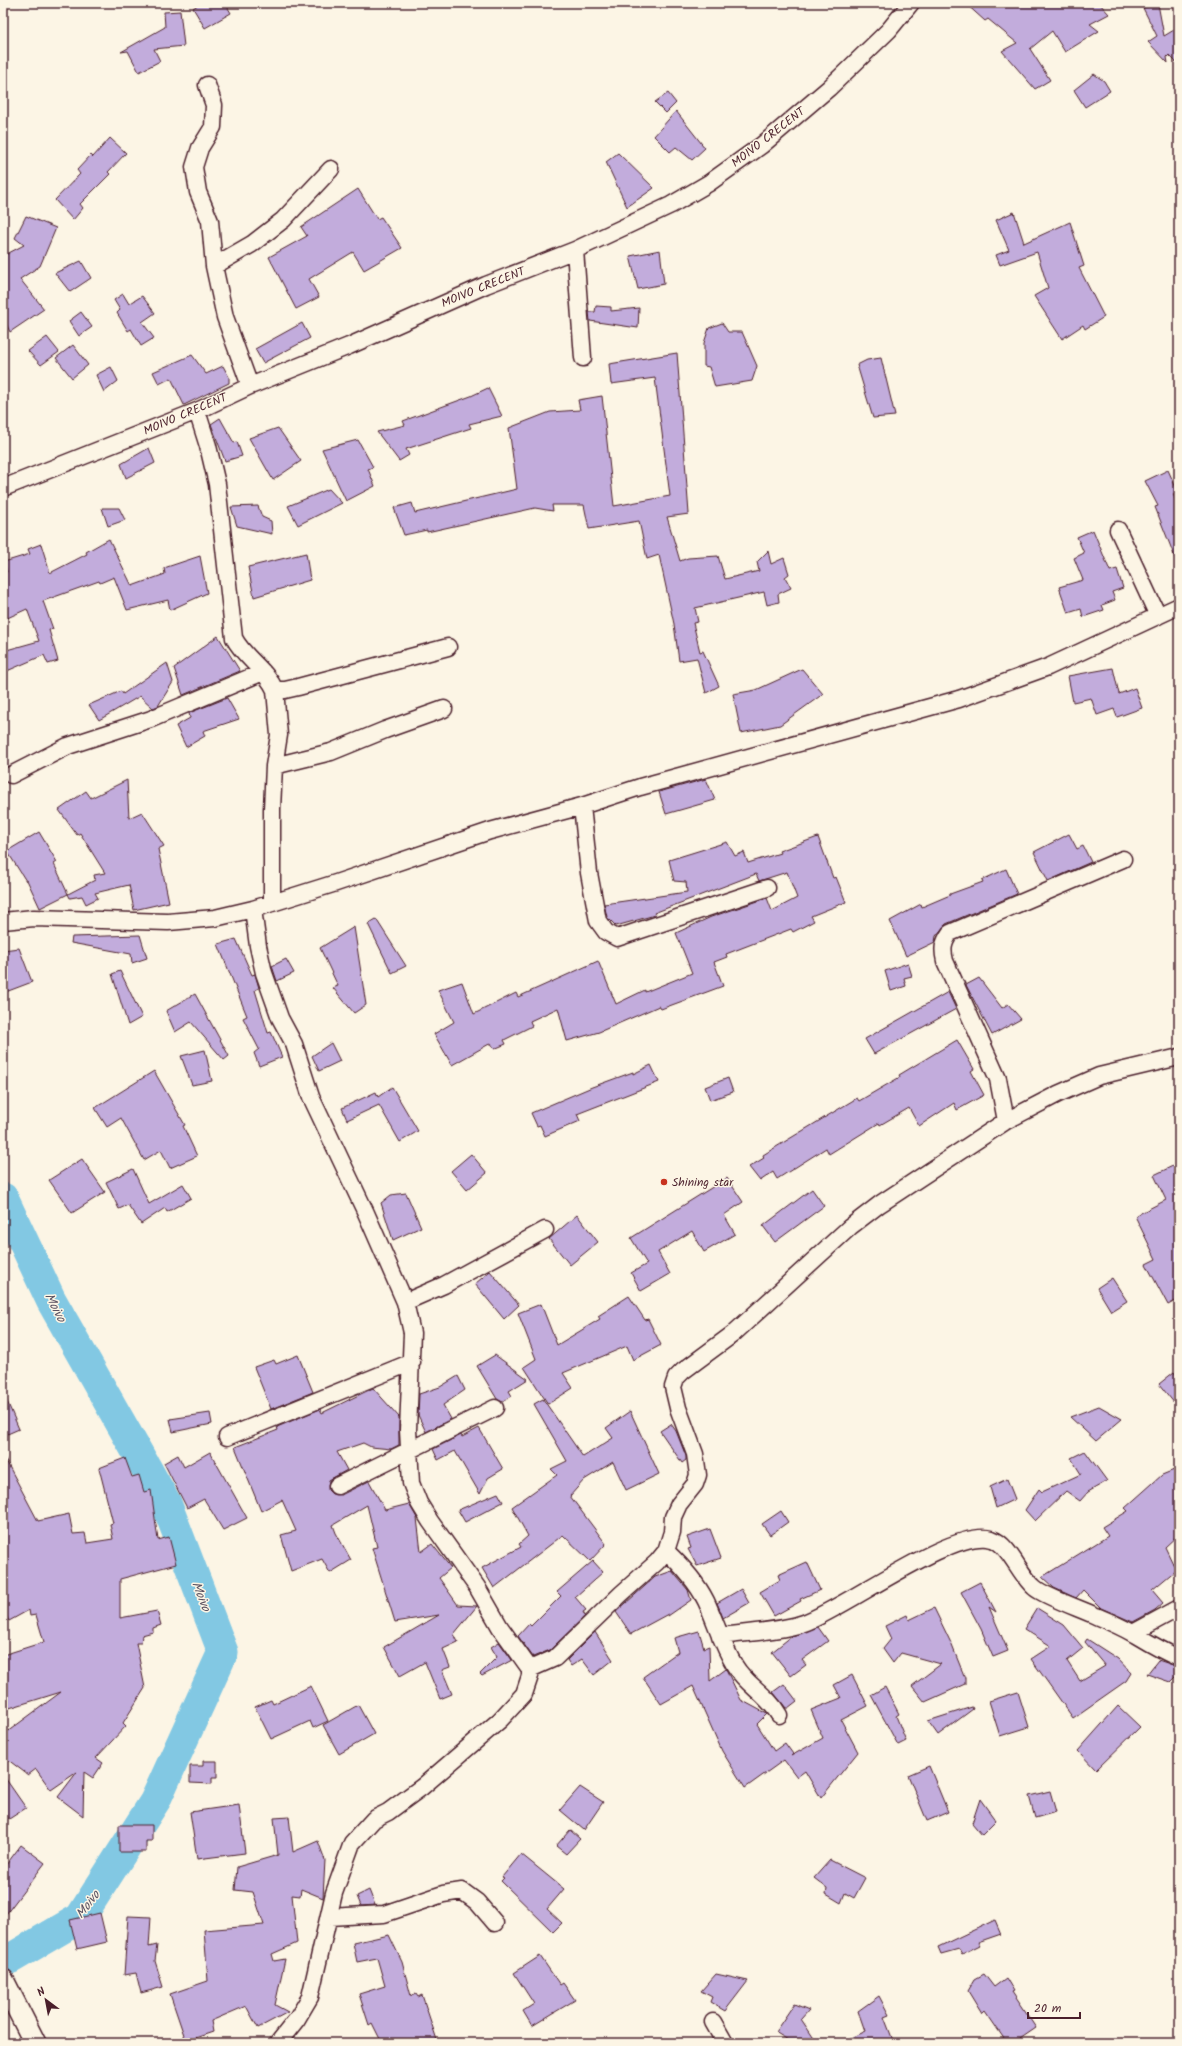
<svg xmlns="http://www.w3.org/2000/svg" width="1182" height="2046" viewBox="0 0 1182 2046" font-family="Kalam,sans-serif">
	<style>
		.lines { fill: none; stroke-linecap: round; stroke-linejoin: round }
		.river { stroke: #82c8e3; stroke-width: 31 }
		.building { fill: #c2acdc; stroke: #4a1f2b }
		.minor-casing { stroke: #4a1f2b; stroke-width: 19 }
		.tertiary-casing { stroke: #4a1f2b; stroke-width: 24 }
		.minor { stroke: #fcf5e5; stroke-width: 16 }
		.tertiary { stroke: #fcf5e5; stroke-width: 21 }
		.poi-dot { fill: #c8321e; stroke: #fcf5e5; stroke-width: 1.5 }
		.labels { text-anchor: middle; stroke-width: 3; stroke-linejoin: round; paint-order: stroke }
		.street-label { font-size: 12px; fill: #4a1f2b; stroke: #fcf5e5 }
		.poi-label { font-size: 12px; fill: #4a1f2b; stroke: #fcf5e5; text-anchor: start }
		.water-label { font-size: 13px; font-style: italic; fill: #5b5262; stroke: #fcf5e5 }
	</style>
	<rect width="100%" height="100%" fill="#fcf5e5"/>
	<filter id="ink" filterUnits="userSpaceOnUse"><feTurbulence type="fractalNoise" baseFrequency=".025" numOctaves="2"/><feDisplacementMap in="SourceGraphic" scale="8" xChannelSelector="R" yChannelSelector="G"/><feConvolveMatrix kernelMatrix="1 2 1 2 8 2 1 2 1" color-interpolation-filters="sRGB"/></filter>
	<g filter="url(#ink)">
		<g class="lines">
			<!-- river -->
			<path class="river" d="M3,1198L51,1300L166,1503L223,1652L155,1801L80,1918L10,1959"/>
		</g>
		<!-- building -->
		<path class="building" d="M201,3H225L231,13L205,28L193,8Z
			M965,3H1099L1109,14L1090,24L1099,31L1065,52L1052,31L1030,49L1050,80L1035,89L1002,51L1017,43L988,19L985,21Z
			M1158,4L1164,36L1179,27V65L1169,55L1167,57L1168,63L1148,42L1157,36L1143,8Z
			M180,11L184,46L154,49L160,61L139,72L128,51L121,52L165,27L164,12Z
			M1094,74L1104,81L1110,91L1085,107L1074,90Z
			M668,93L676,103L666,113L655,102Z
			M676,111L705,148L692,160L676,147L670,152L654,136Z
			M110,138L126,153L108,172L110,174L80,204L83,208L73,220L55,200L80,174L77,170L91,155L93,157Z
			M618,153L654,188L627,207L606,162Z
			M358,189L377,219L381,217L402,248L364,270L353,252L309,279L319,297L296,309L269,257L307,236L301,227Z
			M1014,212L1024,243L1070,222L1084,266L1079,268L1104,317L1085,329L1083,325L1062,339L1034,296L1048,288L1037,252L1000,265L996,255L1009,250L996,220Z
			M26,216L56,228L40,266L20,279L44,309L10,332L3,317V256L24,245L15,238Z
			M660,250L664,284L638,289L630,256Z
			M81,261L91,278L70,292L55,273Z
			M123,294L129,304L142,296L155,313L142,322L154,338L141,346L131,329L128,331L117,313L120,310L114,300Z
			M596,306L611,307V311L639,308L638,328L590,321L589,312H595Z
			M81,312L92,327L79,336L69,321Z
			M302,323L310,338L263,363L255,349Z
			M722,323L728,332H742L757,366L752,381L715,387L709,367L704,366V343L709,328Z
			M47,337L59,352L41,365L28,351Z
			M73,345L88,365L72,378L56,358Z
			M677,353L689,514L667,517L680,561L688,558L718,556L725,579L759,571L757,562L768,551L771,564L784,558L789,574L785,577L791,588L778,594L779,602L767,605L764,592L695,608L698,622L693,623L700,652L703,651L719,686L706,693L697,658L679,661L674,624L659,555L647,559L639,521L589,529L584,505H552L553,511L535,508L427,532V530L404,535L394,508L412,503L415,513L517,489L509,428L550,412L580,410L578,400L602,396L614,506L670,496L655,378L611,384L609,364Z
			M192,355L206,374L223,366L229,377V383L184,405L171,378L159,384L153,372Z
			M881,358L895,416L873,418L857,365L867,360Z
			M111,367L118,381L104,392L96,375Z
			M488,388L502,416L469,424L471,428L406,449L409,455L399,461L377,432L405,425L403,421L471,396Z
			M220,418L234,443L237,442L242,456L225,461L211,424Z
			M278,428L301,461L273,480L249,438Z
			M358,440L373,467L368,469L375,486L346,501L322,449Z
			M149,448L155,463L126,478L121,464Z
			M1168,470L1178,492L1173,494L1179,508L1178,565L1155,507L1158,506L1145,481Z
			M329,489L342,503L298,525L288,506Z
			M258,506L262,517L271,521L272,534L237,526L231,507Z
			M102,508H119L125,520L108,526Z
			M1093,530L1110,571L1117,569L1123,588L1112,592L1115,600L1102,605L1104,610L1083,617L1081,609L1068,613L1059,587L1083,580L1074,558L1084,553L1077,537Z
			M109,539L132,586L165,574L164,568L200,556L207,593L170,610L168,600L127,610L114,577L100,583L99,581L43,601L53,629L49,630L58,661L48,664L44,655L7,671L3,661V651L39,641L27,609L3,620V573L7,572L4,562L30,554L28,549L41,544L50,573L87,554L86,552Z
			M306,553L310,580L254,597L248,567Z
			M218,636L240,671L183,695L174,668Z
			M167,663L173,682L158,706L153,708L140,696L99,720L89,705L121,691L123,694Z
			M1113,668L1119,694L1135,688L1142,708L1117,717L1114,709L1097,715L1091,698L1073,702L1068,676Z
			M802,669L823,694L780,725L741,733L733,694L756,690Z
			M227,698L239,719L203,731L205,736L186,747L176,726L190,718L189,713Z
			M706,779L715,800L666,814L659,792Z
			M127,780L129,818L142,812L164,846L158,849L169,902L134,910L129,885L95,893L98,898L86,904L82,896L70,898L68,894L95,880L94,875L105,873L80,833L77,835L59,810L86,791L91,798Z
			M39,832L57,862L54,864L68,894L40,908L27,880L26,881L7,851Z
			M1069,834L1077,849L1083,846L1091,862L1048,881L1034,852Z
			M818,837L833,878L836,877L846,902L811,916L814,921L793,932L791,929L726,954L727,957L714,962L723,986L661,1009L659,1006L599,1032L567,1041L558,1008L530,1021L532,1026L504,1040L506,1044L494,1049L491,1043L452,1065L434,1034L454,1022L438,990L462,982L474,1014L516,993L518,997L598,961L616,1004L645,990V992L692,973L676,933L711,917L767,898L772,911L797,898L787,872L759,881L756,874L654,913L655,915L616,926L607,917L604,904L687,892L686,882L674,881L669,860L727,842L735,856L744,852L748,863L780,853L779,851Z
			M1006,869L1017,894L946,924L936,936L935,942L906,956L890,921L921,904L922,907L950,895V894L983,882L982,880Z
			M376,919L406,966L392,973L368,924Z
			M354,927L366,1005L354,1013L333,988L338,986L320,948Z
			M140,935L147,958L132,963L131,954L71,943L72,937Z
			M236,939L252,975L255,974L259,988L255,990L268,1033L271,1032L282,1057L259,1066L254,1053L259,1049L243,1018L247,1016L218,944Z
			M19,948L32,982L3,993V950Z
			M286,959L294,973L277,981L272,966Z
			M908,963L912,976L904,978L906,986L891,991L885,971Z
			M120,971L142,1017L128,1025L112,974Z
			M979,978L1002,1008L1008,1004L1021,1019L992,1035L966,985Z
			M948,992L956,1009L874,1054L865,1039Z
			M195,994L229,1056L224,1060L191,1022L175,1032L166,1011Z
			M957,1040L974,1069L971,1071L984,1095L957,1110L954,1103L919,1126L909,1108L880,1125L879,1123L829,1154L826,1148L777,1179L773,1172L760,1181L749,1167L764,1158L763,1155L794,1136L857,1098L859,1101L900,1077L899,1075Z
			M331,1043L340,1061L319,1071L312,1056Z
			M205,1050L212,1081L192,1085L181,1056Z
			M651,1065L659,1082L577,1114L580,1121L545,1136L540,1125L537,1126L531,1113L592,1087L633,1072V1074Z
			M154,1071L185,1125L183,1126L197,1156L170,1168L161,1150L144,1160L121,1118L107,1127L95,1108Z
			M728,1078L733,1092L710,1100L705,1087Z
			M392,1087L418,1131L400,1142L379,1105L347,1120L342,1108L376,1092L378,1097Z
			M471,1154L487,1173L467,1190L451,1171Z
			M82,1159L105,1192L72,1213L49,1180Z
			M1179,1163V1299L1168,1305L1146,1264L1156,1259L1135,1216L1166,1200L1154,1175Z
			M133,1169L149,1204L183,1184L191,1198L167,1212L165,1208L141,1224L128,1205L119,1209L106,1182Z
			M727,1178L743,1202L724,1215L735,1234L704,1252L692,1231L658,1252L670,1274L641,1291L631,1273L647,1264L631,1238Z
			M812,1189L824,1206L775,1242L763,1226Z
			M406,1193L421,1227L393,1240L381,1203L391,1195Z
			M577,1215L598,1242L570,1265L549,1239Z
			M490,1271L519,1305L504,1319L475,1284Z
			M1112,1278L1127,1301L1111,1311L1097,1288Z
			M629,1296L645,1320L648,1319L661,1345L633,1360L627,1346L563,1373L573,1388L548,1404L524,1367L536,1359L518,1313L541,1304L557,1345L600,1319L598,1316Z
			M298,1355L313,1392L271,1409L254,1367L274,1360L276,1364Z
			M495,1355L528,1379L509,1391L512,1396L502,1402L497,1399L477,1366Z
			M1174,1372L1179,1380V1409L1159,1384Z
			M458,1376L465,1390L443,1405L451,1419L426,1432L418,1415L419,1394L440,1387Z
			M373,1388L399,1417V1445L391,1449L371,1447L363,1443L337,1452L347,1470L329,1480L328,1490L332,1494L341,1495L369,1481L385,1510L409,1504L417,1518L421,1552L432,1544L451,1568L439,1578L458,1605L477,1606L454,1634L458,1642L443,1649L450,1667L442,1670L452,1694L440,1699L425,1662L400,1676L384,1647L439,1615L395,1622L372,1548L377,1547L367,1505L333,1525L336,1533L351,1560L330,1573L322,1559L291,1571L281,1535L296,1531L282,1500L261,1511L235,1447L278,1430L277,1427L320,1409L322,1413Z
			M3,1392L19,1429L3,1436Z
			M543,1399L583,1457L613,1438L606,1428L630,1411L659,1474L626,1490L613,1462L584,1480L570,1496L606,1544L590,1561L563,1535L494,1588L482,1568L521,1547L519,1544L528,1536L512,1507L557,1475L551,1469L567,1461L534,1404Z
			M1099,1406L1122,1419L1096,1441L1070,1417Z
			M210,1413L212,1424L173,1432L170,1419Z
			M671,1424L676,1431L686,1456V1460L682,1463L660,1431Z
			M479,1428L503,1469L488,1478L480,1494L455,1451L438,1460L433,1449L461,1435L462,1437Z
			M1085,1451L1107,1481L1088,1492L1080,1501L1066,1491L1035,1521L1025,1510L1039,1489L1042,1492L1081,1474L1071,1458Z
			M210,1452L247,1518L223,1530L204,1499L187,1508L164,1463L178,1455L184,1467Z
			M3,1455L38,1521L69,1514L73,1534L85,1533L87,1543L113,1539L110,1524L113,1523L99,1468L125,1458L132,1477L139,1475L144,1492L151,1490L158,1540L169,1537L176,1564L120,1579V1618L157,1611L161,1625L153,1628V1632L142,1635L141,1643H136L145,1688L123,1723L126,1726L96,1758L103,1763L93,1778L84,1772L83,1816L58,1797L77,1772L51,1790L36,1769L28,1775L3,1756V1735L61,1692L3,1710V1655L44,1642L36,1615L30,1616L29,1610L9,1621L3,1610Z
			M1179,1468V1534L1165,1547L1176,1570L1152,1590L1163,1603L1155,1610L1133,1622L1101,1608L1083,1590L1076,1598L1054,1588L1042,1577L1108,1536L1102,1527L1128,1511L1125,1508L1162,1475Z
			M1007,1479L1015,1499L996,1508L990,1487Z
			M498,1493L503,1502L465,1522L458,1510Z
			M781,1511L788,1522L770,1535L762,1524Z
			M710,1529L721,1558L697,1566L688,1549L691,1548L687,1537Z
			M593,1561L603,1572L575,1597L586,1610L583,1612L585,1616L550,1650L533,1657L518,1636L529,1624L531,1626L561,1596L557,1592Z
			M807,1562L820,1590L800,1599L801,1601L774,1616L760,1592L780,1580L778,1575Z
			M672,1571L688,1590L691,1600L668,1616V1614L631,1634L616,1612L655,1577Z
			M980,1582L996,1612L989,1607L1008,1651L993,1657L981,1629L961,1592Z
			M741,1589L749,1603L723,1618L717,1603Z
			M934,1608L951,1643L965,1678V1684L925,1702L912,1686L941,1664L901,1653L893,1663L883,1649L891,1639L885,1626L907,1615L909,1620Z
			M1037,1608L1064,1625L1083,1648L1067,1661L1080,1681L1105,1666L1085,1642L1087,1639L1118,1659L1131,1673L1126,1681L1073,1718L1031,1659L1051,1646L1024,1629Z
			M818,1627L828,1641L802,1660L806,1665L791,1676L772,1652L792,1636Z
			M699,1631L704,1648L709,1646L710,1681L726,1669L741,1700L767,1714L757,1724L774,1751L785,1743L793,1754L791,1756L823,1738L811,1710L841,1698L834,1685L852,1675L868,1706L841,1720L858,1752L821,1798L805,1771L797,1777L784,1760L745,1788L722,1751L693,1686L661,1704L643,1677L678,1652L674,1638Z
			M595,1632L613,1660L594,1675L582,1659L571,1666L567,1660Z
			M499,1642L512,1660L482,1676L480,1674L497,1657L491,1647Z
			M1158,1660L1179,1667V1673L1170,1682L1147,1674Z
			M784,1684L797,1701L788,1708H786L773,1692Z
			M311,1686L328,1721L313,1728L310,1721L271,1739L255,1707L271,1700L273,1704Z
			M885,1687L899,1714L896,1716L906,1741L898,1745L871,1695Z
			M1018,1692L1029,1727L1000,1736L989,1701Z
			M358,1705L374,1734L339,1754L323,1725Z
			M1118,1706L1140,1727L1096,1770L1078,1751Z
			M972,1707L973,1709L938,1735L928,1721Z
			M203,1761H217V1778H212V1784L190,1783V1766H203Z
			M929,1766L948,1812L927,1821L908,1775Z
			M3,1775L26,1808L9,1819L3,1811Z
			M580,1787L603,1802L584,1830L560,1810Z
			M1050,1791L1056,1812L1035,1818L1029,1796Z
			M980,1799L996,1821L982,1835L972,1823Z
			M239,1805L245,1853L197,1859L190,1812Z
			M289,1817L293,1852L318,1841L325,1860L323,1898L301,1889L300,1896L292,1895L297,1943L272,1954L274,1961L285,1959L275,2005L288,2012L258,2028L246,2006L211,2021L213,2032L186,2041L170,1994L208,1981L204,1930L264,1925L253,1892L235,1890L237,1867L278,1855L274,1818Z
			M119,1825H152V1841H146V1852H119Z
			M570,1830L580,1839L566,1854L556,1846Z
			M21,1845L45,1863L3,1918V1869Z
			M521,1854L564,1889L547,1909L562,1923L553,1932L501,1881L504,1878L502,1877Z
			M830,1860L865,1878L854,1898L845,1893L841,1903L826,1894L827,1888L814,1878Z
			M369,1890L375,1905L361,1906L357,1896Z
			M100,1913L107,1942L77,1949L70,1920Z
			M128,1916L151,1917L149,1947L157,1945L155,1961L163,1987L141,1993L136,1973L124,1975Z
			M995,1920L1001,1934L978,1942L980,1945L962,1954L959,1949L941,1954L938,1947Z
			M389,1935L402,1962L411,1996L416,1994L418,1997L422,1995L438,2043H382L372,2023L369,2025L359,1994L385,1986L377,1958L357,1962L353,1943Z
			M540,1956L560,1985L563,1983L575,2000L532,2026L523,2011L534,2004L514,1973Z
			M716,1974L748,1981L725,2011L710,2002L712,1997L701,1991Z
			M984,1974L994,1987L1006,1978L1014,1991L1012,1992L1036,2028L1014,2043H1007L985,2011L982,2014L968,1991L975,1979Z
			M879,1996L889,2015L884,2017L894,2043H840L865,2031L858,2011Z
			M794,2004L809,2010L801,2019L817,2043H793L775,2032Z"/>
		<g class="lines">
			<defs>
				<path id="minor" d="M207,85L214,105L213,127L200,148L194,167L198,192L210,221L214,266L225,317L250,386
					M575,250L583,358
					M214,266L252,244L283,220L331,169
					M197,411L208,446L217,484L234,638C244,658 266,669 275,690L279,735L274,766L272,809V903
					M3,488L197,411L250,386L349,346L486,285L575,250L671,205L709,183L762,145L829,88L889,30L911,3
					M1118,530L1158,616
					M275,690H285L298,687L448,647
					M274,766L331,752L385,730L444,709
					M11,775L68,746L151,719L263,672
					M582,806L589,873L598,921L606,932L617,938L767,888
					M253,909L258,946L264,973L280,1018L294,1044L311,1097L366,1213L405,1302L412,1333L408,1430L411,1483L419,1503L430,1521L477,1587L500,1627L530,1669V1676L524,1694L500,1720L422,1787L388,1812L374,1819L352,1843L334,1893L310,1997L297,2019L278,2043
					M3,921L34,918L168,922L215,918L253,909L336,883L490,831L582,806L640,787L959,699L1048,667L1179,606
					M1006,1121L998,1079L945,961C942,949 943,943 950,933L1123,859
					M405,1302L444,1285L545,1230
					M227,1437L412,1362
					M337,1486L495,1408
					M666,1551C681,1565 697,1583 706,1601C716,1622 722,1645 735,1666C746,1685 768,1695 779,1715
					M1133,1633L1179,1608
					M720,1636C744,1633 782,1631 804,1623C846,1608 953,1527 992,1539C1010,1545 1019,1575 1035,1588C1046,1597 1081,1609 1096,1616C1108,1621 1122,1627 1134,1634C1149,1643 1162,1651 1179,1658
					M530,1669L555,1658L621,1594L657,1562L666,1551L672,1532L673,1517L679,1504L695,1484L698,1475L695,1454L678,1408L673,1387L676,1378L683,1371L733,1334L850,1227L880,1204L1006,1121L1058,1094L1099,1076L1179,1057
					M329,1917L384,1914L443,1894L462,1891L477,1902L495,1923
					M713,2022L725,2043"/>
				<path id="tertiary" d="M3,1980L35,2043"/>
			</defs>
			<!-- minor casing -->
			<use href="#minor" class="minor-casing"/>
			<!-- tertiary casing -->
			<use href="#tertiary" class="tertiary-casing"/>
			<!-- minor -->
			<use href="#minor" class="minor"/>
			<!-- tertiary -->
			<use href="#tertiary" class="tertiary"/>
		</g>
	</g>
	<!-- markers -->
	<circle class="poi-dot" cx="664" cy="1182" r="4"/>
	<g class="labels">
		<!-- street labels -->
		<g class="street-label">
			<text transform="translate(768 137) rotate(-38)" y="4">MOIVO CRECENT</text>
			<text transform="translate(483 287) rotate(-22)" y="4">MOIVO CRECENT</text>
			<text transform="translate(185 414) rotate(-23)" y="4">MOIVO CRECENT</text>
		</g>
		<!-- poi labels -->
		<g class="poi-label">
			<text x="672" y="1186">Shining star</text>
		</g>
		<!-- water labels -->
		<g class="water-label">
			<text transform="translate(56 1307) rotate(62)" y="5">Moivo</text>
			<text transform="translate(202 1596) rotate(69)" y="5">Moivo</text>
			<text transform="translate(87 1904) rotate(-53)" y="5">Moivo</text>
		</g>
	</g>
	<!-- margin -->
	<rect width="1182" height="2046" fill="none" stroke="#fcf5e5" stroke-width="16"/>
	<rect x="8" y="8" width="1166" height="2030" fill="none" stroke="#4a1f2b" stroke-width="1.5" filter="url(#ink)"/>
	<!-- north arrow -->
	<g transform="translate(46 2000) rotate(328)" stroke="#fcf5e5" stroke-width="3" paint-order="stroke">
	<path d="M0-3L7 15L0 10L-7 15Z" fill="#4a1f2b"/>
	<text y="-6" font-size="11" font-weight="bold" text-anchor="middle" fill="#4a1f2b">N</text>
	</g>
	<!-- scale -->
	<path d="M1028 2012v6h52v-6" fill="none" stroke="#4a1f2b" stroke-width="2"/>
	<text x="1034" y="2012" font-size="12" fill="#4a1f2b" stroke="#fcf5e5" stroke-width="3" paint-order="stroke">20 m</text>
</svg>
